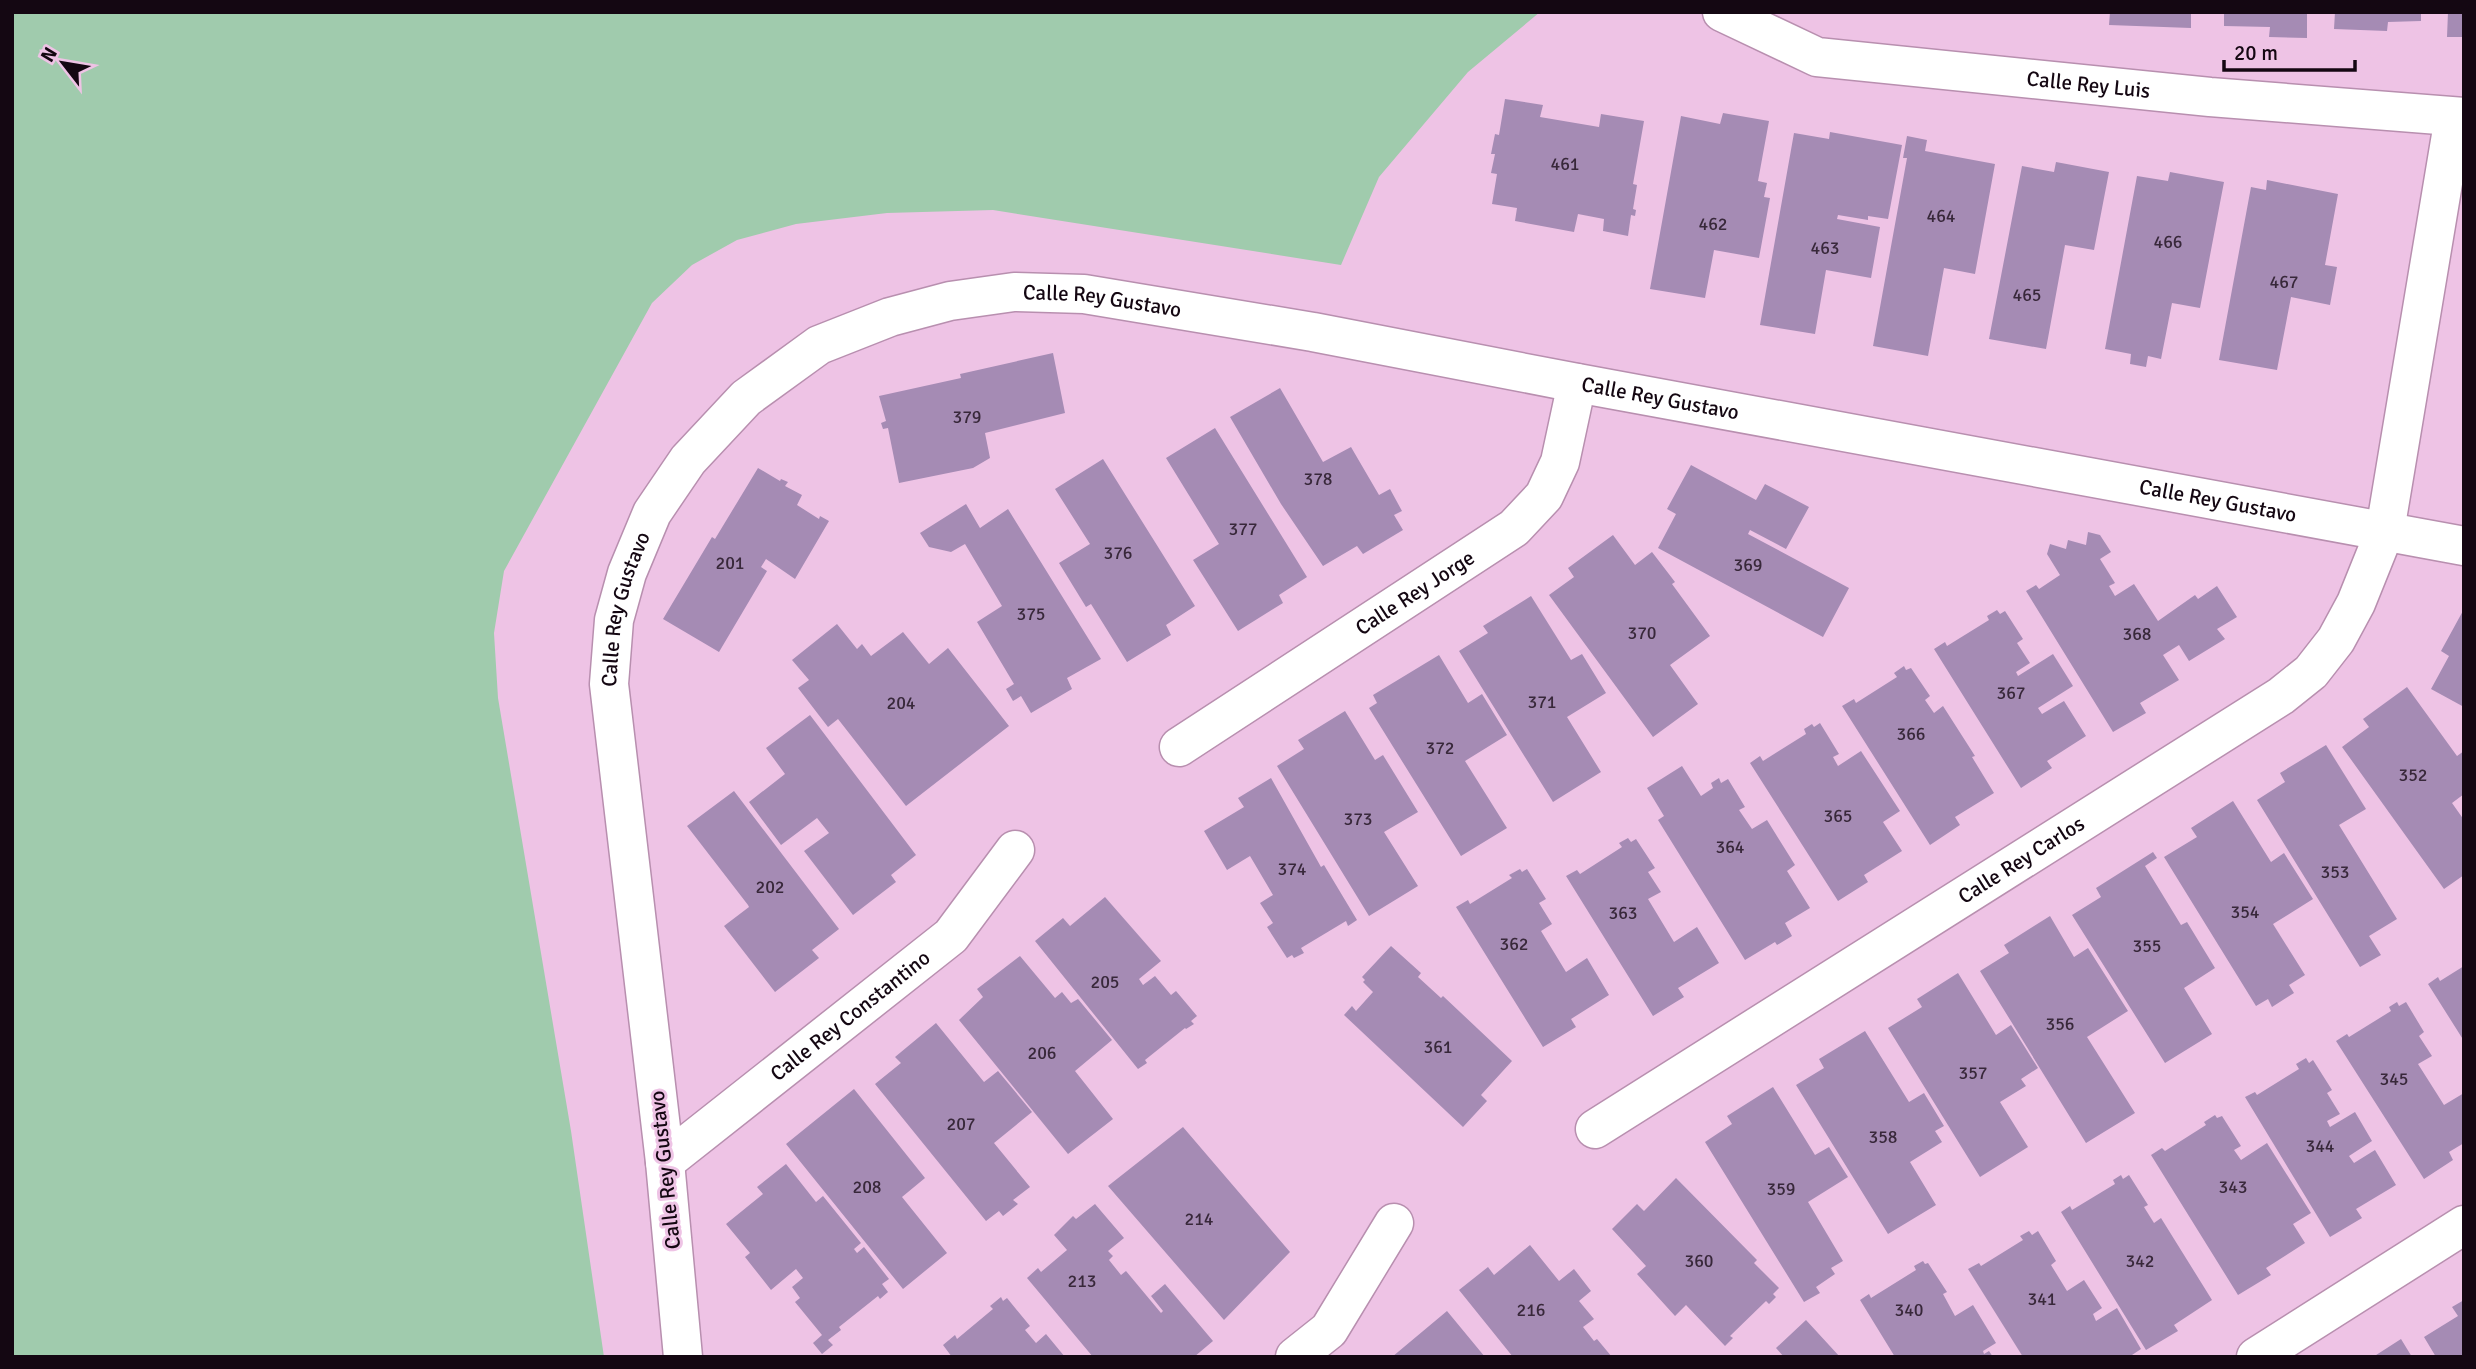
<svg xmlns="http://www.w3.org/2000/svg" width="2476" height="1369" viewBox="0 0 2476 1369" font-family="Signika,sans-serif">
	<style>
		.green { fill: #a0cbad }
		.building { fill: #a58bb4 }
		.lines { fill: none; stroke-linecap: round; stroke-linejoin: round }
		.minor-casing { stroke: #b88faf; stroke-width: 41 }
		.minor { stroke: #fff; stroke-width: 38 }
		.labels { text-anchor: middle; stroke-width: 6; stroke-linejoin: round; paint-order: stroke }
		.number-label { font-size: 18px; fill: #38283a }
		.street-label { font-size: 21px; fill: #140712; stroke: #eec3e5 }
	</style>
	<rect width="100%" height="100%" fill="#eec3e5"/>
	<!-- green -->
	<path class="green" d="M12,12H1540L1468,72L1379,177L1341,265L993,210L887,213L796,224L737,240L692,265L652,303L504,571L494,633L498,698L571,1131L604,1357H12Z"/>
	<!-- building -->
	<path class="building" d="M2110,12H2191V28L2109,25Z
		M2224,12H2307V38L2269,37L2270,27L2224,26Z
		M2335,12H2421V21L2388,22L2387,31L2334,29Z
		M2448,12H2464V37H2447Z
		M1505,99L1543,105L1540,117L1599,127L1601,114L1644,121L1633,184L1637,185L1633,209L1636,210L1635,216L1631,215L1628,236L1603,231L1604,219L1578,214L1574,232L1515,221L1517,208L1492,204L1497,174L1491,173L1495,154H1491L1495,134L1499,135Z
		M1723,113L1769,121L1758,181L1767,183L1764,197L1770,198L1759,258L1714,250L1705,298L1650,289L1681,116L1720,124Z
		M1830,132L1902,145L1888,219L1868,216V220L1838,215L1837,219L1880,227L1871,278L1826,270L1815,334L1760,325L1794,133L1829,139Z
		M1907,136L1927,140L1925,151L1995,164L1975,274L1944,268L1928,356L1873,346L1907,158H1903Z
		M2056,162L2109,172L2094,250L2065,245L2046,349L1989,339L2022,166L2054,172Z
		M2170,172L2224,182L2200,308L2172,303L2161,359L2148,356L2146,367L2130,364L2131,354L2105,349L2137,176L2168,181Z
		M2267,180L2338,194L2325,265L2337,267L2330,305L2291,297L2277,370L2219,360L2251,187L2266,190Z
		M1053,353L1065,413L985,433L990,458L973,468L899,483L888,428L883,429L881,423L886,421L879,396L961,378L960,374Z
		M1280,388L1323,462L1351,447L1379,495L1390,489L1402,511L1394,515L1403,530L1363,554L1357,546L1323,566L1281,504L1230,417Z
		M1215,428L1307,577L1279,595L1283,603L1238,631L1193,560L1219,544L1166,458Z
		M1103,459L1195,606L1166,625L1171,635L1127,662L1091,604L1086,607L1059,563L1090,544L1055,489Z
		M1691,465L1756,500L1765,484L1809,507L1786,549L1750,530L1748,534L1849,588L1823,637L1658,548L1676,514L1667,509Z
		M758,468L780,481L781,479L788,482L785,486L802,495L797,505L819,519L820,516L829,521L795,579L766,559L761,567L767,571L719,652L663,619L712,537L715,539Z
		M966,504L980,528L1008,509L1101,659L1067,678L1072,689L1031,713L1021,696L1013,701L1006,689L1014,684L977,622L1002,606L965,544L951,552L929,547L920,533Z
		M2088,532L2100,535L2111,552L2100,559L2115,583L2109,586L2115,596L2134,584L2158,621L2195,595L2198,599L2217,586L2237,617L2217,629L2225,639L2189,661L2179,645L2163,655L2179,680L2140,703L2146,713L2113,732L2026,591L2036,585L2039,589L2060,575L2047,554L2050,544L2066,549L2068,540L2086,545Z
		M1613,535L1635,565L1652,552L1675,582L1672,584L1710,636L1670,665L1698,704L1653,737L1549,595L1574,577L1568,568Z
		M1531,596L1571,660L1582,654L1606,693L1567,717L1601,772L1553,802L1459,651L1488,633L1483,626Z
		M2464,609V707L2431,689L2449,656L2441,651Z
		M1997,610L2000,614L2005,611L2023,639L2017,643L2030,663L2016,672L2018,676L2053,654L2073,686L2038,708L2042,714L2064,701L2086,736L2047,761L2052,768L2021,788L1934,649L1945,642L1947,646L1989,620L1987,616Z
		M837,624L857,649L862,644L871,656L903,632L929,664L948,648L1009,726L906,806L838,719L828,727L798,688L809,680L792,660Z
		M1439,655L1468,703L1482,694L1507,735L1465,761L1507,828L1461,856L1369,708L1377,703L1373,695Z
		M1904,666L1906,670L1911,668L1930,696L1925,700L1934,713L1943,706L1975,756L1972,757L1994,793L1955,817L1960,825L1930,845L1842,706L1854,699L1856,703L1897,677L1894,673Z
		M2407,687L2457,756L2464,751V794L2452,803L2464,820V875L2444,889L2342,747L2369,727L2363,719Z
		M1345,711L1375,760L1383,755L1418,812L1384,832L1418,886L1369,916L1277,766L1304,749L1298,740Z
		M810,715L916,855L891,875L896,882L853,915L804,851L829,833L817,818L781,845L749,802L785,774L766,748Z
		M1820,723L1839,754L1833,757L1838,766L1861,751L1900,811L1883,822L1902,851L1864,875L1868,882L1838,901L1750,763L1760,756L1763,761L1806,734L1804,729L1812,724L1814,727Z
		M2326,745L2366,809L2339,825L2397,919L2369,936L2381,955L2360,967L2257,800L2285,782L2280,773Z
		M1682,766L1701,796L1713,788L1711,783L1719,778L1721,783L1728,779L1745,807L1739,810L1752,829L1767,820L1795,865L1787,871L1810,908L1785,923L1792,936L1777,945L1775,942L1745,960L1658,820L1664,816L1647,788Z
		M1271,778L1321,867L1324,865L1357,920L1348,926L1346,921L1301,948L1304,953L1294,958L1292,955L1287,958L1267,927L1273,923L1260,903L1273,895L1250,856L1227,870L1204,831L1244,807L1238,798Z
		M734,791L839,929L812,950L819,958L775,992L724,926L749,907L748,905L687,826Z
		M2233,801L2271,862L2284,853L2313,899L2273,924L2305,975L2289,985L2294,993L2272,1007L2268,999L2256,1006L2164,857L2197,837L2191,828Z
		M1628,838L1631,842L1636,839L1655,868L1648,872L1661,892L1648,899L1674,942L1697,927L1719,963L1678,988L1684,997L1653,1016L1566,876L1577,870L1580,874L1622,847L1619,843Z
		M2153,852L2157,858L2145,866L2181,925L2187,922L2215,968L2184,988L2212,1034L2165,1063L2072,915L2101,897L2096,888Z
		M1520,869L1522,872L1527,869L1546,899L1539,903L1552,924L1541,931L1566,972L1587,958L1609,995L1571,1019L1576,1027L1543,1047L1456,907L1468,900L1470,904L1512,878L1509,875Z
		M1105,897L1161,961L1139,979L1143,985L1155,976L1171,995L1176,991L1197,1016L1191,1021L1194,1024L1186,1029L1185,1028L1145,1060L1147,1063L1138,1069L1035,941L1063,918L1070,926Z
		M2050,916L2074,957L2088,948L2128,1011L2087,1037L2135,1113L2086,1143L1980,971L2009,953L2004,945Z
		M1391,946L1421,973L1418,977L1441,998L1443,996L1512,1061L1481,1095L1487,1101L1463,1127L1344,1015L1352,1006L1356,1011L1373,992L1363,982L1365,980L1362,977Z
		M1020,956L1055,998L1062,992L1071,1003L1078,999L1112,1040L1075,1071L1113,1119L1068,1154L959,1020L983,997L977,989Z
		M2464,966V1041L2428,984L2438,977L2440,981Z
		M1958,973L1996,1035L2011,1025L2038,1068L2021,1079L2026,1086L2000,1102L2028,1147L1980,1177L1888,1028L1922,1007L1917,999Z
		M2397,1002L2399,1006L2406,1002L2424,1032L2419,1036L2432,1056L2418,1064L2444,1105L2464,1093V1143L2449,1152L2453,1160L2424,1179L2336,1041L2347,1034L2349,1037L2391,1011L2389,1007Z
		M936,1023L984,1082L998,1071L1032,1112L994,1143L1030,1187L1013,1200L1018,1204L1003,1216L999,1211L986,1221L875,1084L901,1063L895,1057Z
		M1865,1031L1909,1102L1924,1093L1944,1126L1935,1131L1942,1142L1910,1162L1936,1205L1888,1234L1796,1085L1824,1068L1819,1059Z
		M2306,1058L2309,1063L2313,1060L2332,1090L2327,1093L2340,1114L2327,1121L2330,1127L2355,1112L2372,1141L2349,1156L2354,1163L2375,1150L2396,1185L2356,1209L2362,1218L2330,1237L2245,1097L2255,1092L2257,1095L2299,1069L2296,1064Z
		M1773,1087L1815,1155L1829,1147L1848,1177L1808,1202L1843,1261L1831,1268L1835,1274L1816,1287L1820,1293L1804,1302L1705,1142L1732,1124L1727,1116Z
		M854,1089L925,1178L902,1197L947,1253L903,1289L786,1144Z
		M2215,1115L2217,1118L2222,1116L2241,1146L2234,1150L2241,1160L2267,1143L2311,1213L2293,1224L2305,1243L2266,1268L2271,1275L2238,1295L2151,1155L2162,1148L2165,1151L2206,1125L2204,1122Z
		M1183,1127L1290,1252L1224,1320L1108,1186Z
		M786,1164L816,1202L823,1196L861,1243L854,1249L857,1253L864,1247L889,1279L882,1284L888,1292L880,1299L878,1296L839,1327L841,1330L828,1340L833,1345L822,1354L813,1343L822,1335L795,1302L800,1298L792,1287L803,1278L796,1269L771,1290L745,1257L750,1253L726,1224L763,1194L757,1187Z
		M2121,1175L2123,1179L2129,1175L2148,1205L2144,1207L2154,1223L2161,1218L2212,1300L2174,1325L2178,1331L2146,1350L2061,1212L2070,1206L2072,1210L2115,1184L2113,1180Z
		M1676,1178L1757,1260L1754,1263L1779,1288L1773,1294L1776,1297L1769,1304L1766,1301L1730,1336L1733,1338L1725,1346L1686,1305L1675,1316L1637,1274L1646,1266L1612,1229L1637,1204L1644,1211Z
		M1095,1204L1124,1238L1108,1251L1113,1256L1109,1260L1121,1275L1126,1271L1161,1313L1163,1311L1151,1296L1165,1284L1213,1341L1194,1357H1093L1027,1278L1038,1268L1041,1272L1067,1250L1054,1235L1073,1216L1076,1219Z
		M2029,1231L2032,1235L2038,1231L2056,1261L2051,1265L2067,1291L2084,1280L2102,1308L2093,1314L2096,1321L2117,1308L2141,1349L2129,1357H2023L1968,1269L1979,1263L1981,1266L2023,1240L2020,1236Z
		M1530,1245L1559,1281L1574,1269L1591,1291L1579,1301L1594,1319L1583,1327L1594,1341L1597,1339L1612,1357H1513L1459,1290L1488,1267L1494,1275Z
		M1923,1261L1925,1264L1928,1263L1947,1292L1943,1294L1955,1316L1973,1305L1996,1343L1983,1351L1984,1354L1989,1351L1993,1357H1895L1860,1300L1869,1294L1871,1298L1916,1270L1914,1266Z
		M1001,1297L1003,1301L1007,1298L1030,1326L1025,1330L1036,1343L1046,1334L1065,1357H952L943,1345L955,1335L957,1339L993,1309L990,1306Z
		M2464,1300V1357H2436L2424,1337L2458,1316L2452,1307Z
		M1447,1311L1485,1357H1392Z
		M1806,1320L1840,1357H1784L1776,1348Z
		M2401,1339L2412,1357H2373Z"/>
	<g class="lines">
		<defs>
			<g id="minor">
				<path id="s1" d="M1722,12L1817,57L2210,97L2464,117"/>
				<path id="s2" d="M1179,747L1514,528L1544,496L1560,462L1577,383"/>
				<path id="s3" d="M1595,1129L2281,696L2311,672L2336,640L2356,603L2385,531L2454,117"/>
				<path id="s4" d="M665,1162L951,936L1015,850"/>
				<path id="s5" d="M683,1357L665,1162L609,684L614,620L627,573L652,513L688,460L746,398L819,345L890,317L950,301L1014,292L1084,294L1313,332L1577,383L2464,546"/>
				<path d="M1295,1357L1329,1330L1394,1223"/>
				<path d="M2256,1357L2464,1225"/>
			</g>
		</defs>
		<!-- minor casing -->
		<use href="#minor" class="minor-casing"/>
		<!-- minor -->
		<use href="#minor" class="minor"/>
	</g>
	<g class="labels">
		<!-- number labels -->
		<g class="number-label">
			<text x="1565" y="170">461</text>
			<text x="1941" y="222">464</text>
			<text x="1713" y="230">462</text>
			<text x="2168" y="248">466</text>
			<text x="1825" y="254">463</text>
			<text x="2284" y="288">467</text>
			<text x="2027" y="301">465</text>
			<text x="967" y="423">379</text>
			<text x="1318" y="485">378</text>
			<text x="1243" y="535">377</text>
			<text x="1118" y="559">376</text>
			<text x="730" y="569">201</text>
			<text x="1748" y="571">369</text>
			<text x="1031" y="620">375</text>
			<text x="1642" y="639">370</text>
			<text x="2137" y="640">368</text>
			<text x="2011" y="699">367</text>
			<text x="1542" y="708">371</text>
			<text x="901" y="709">204</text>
			<text x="1911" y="740">366</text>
			<text x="1440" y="754">372</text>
			<text x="2413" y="781">352</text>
			<text x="1838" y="822">365</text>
			<text x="1358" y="825">373</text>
			<text x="1730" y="853">364</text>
			<text x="1292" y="875">374</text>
			<text x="2335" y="878">353</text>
			<text x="770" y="893">202</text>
			<text x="2245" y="918">354</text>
			<text x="1623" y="919">363</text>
			<text x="1514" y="950">362</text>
			<text x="2147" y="952">355</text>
			<text x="1105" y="988">205</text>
			<text x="2060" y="1030">356</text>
			<text x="1438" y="1053">361</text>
			<text x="1042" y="1059">206</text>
			<text x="1973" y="1079">357</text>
			<text x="2394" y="1085">345</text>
			<text x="961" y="1130">207</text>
			<text x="1883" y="1143">358</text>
			<text x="2320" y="1152">344</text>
			<text x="867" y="1193">208</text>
			<text x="2233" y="1193">343</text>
			<text x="1781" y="1195">359</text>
			<text x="1199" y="1225">214</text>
			<text x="1699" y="1267">360</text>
			<text x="2140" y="1267">342</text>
			<text x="1082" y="1287">213</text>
			<text x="2042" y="1305">341</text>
			<text x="1531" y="1316">216</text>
			<text x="1909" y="1316">340</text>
		</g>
		<!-- street labels -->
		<g class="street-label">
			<text dy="7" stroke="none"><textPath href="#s1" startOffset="378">Calle Rey Luis</textPath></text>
			<text dy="7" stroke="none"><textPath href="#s5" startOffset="1386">Calle Rey Gustavo</textPath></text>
			<text dy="7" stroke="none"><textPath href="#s5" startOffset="1953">Calle Rey Gustavo</textPath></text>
			<text dy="7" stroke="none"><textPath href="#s5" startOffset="2520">Calle Rey Gustavo</textPath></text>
			<text dy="7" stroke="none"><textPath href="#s2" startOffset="282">Calle Rey Jorge</textPath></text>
			<text dy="7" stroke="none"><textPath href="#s5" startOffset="754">Calle Rey Gustavo</textPath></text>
			<text dy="7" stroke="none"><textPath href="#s3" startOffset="504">Calle Rey Carlos</textPath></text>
			<text dy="7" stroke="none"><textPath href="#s4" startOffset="236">Calle Rey Constantino</textPath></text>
			<text transform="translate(665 1170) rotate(-96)" y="7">Calle Rey Gustavo</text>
		</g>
	</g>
	<!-- border -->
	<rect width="2476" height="1369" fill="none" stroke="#140712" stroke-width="28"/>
	<!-- north arrow -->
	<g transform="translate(63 63) rotate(301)" stroke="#eec3e5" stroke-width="5" paint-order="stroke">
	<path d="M0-5L12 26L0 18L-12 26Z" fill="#140712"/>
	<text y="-10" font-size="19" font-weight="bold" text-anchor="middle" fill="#140712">N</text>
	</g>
	<!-- scale -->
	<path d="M2224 60v10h131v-10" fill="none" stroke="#140712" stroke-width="3.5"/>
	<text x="2234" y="60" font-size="21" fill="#140712" stroke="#eec3e5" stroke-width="5" paint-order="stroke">20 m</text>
</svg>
